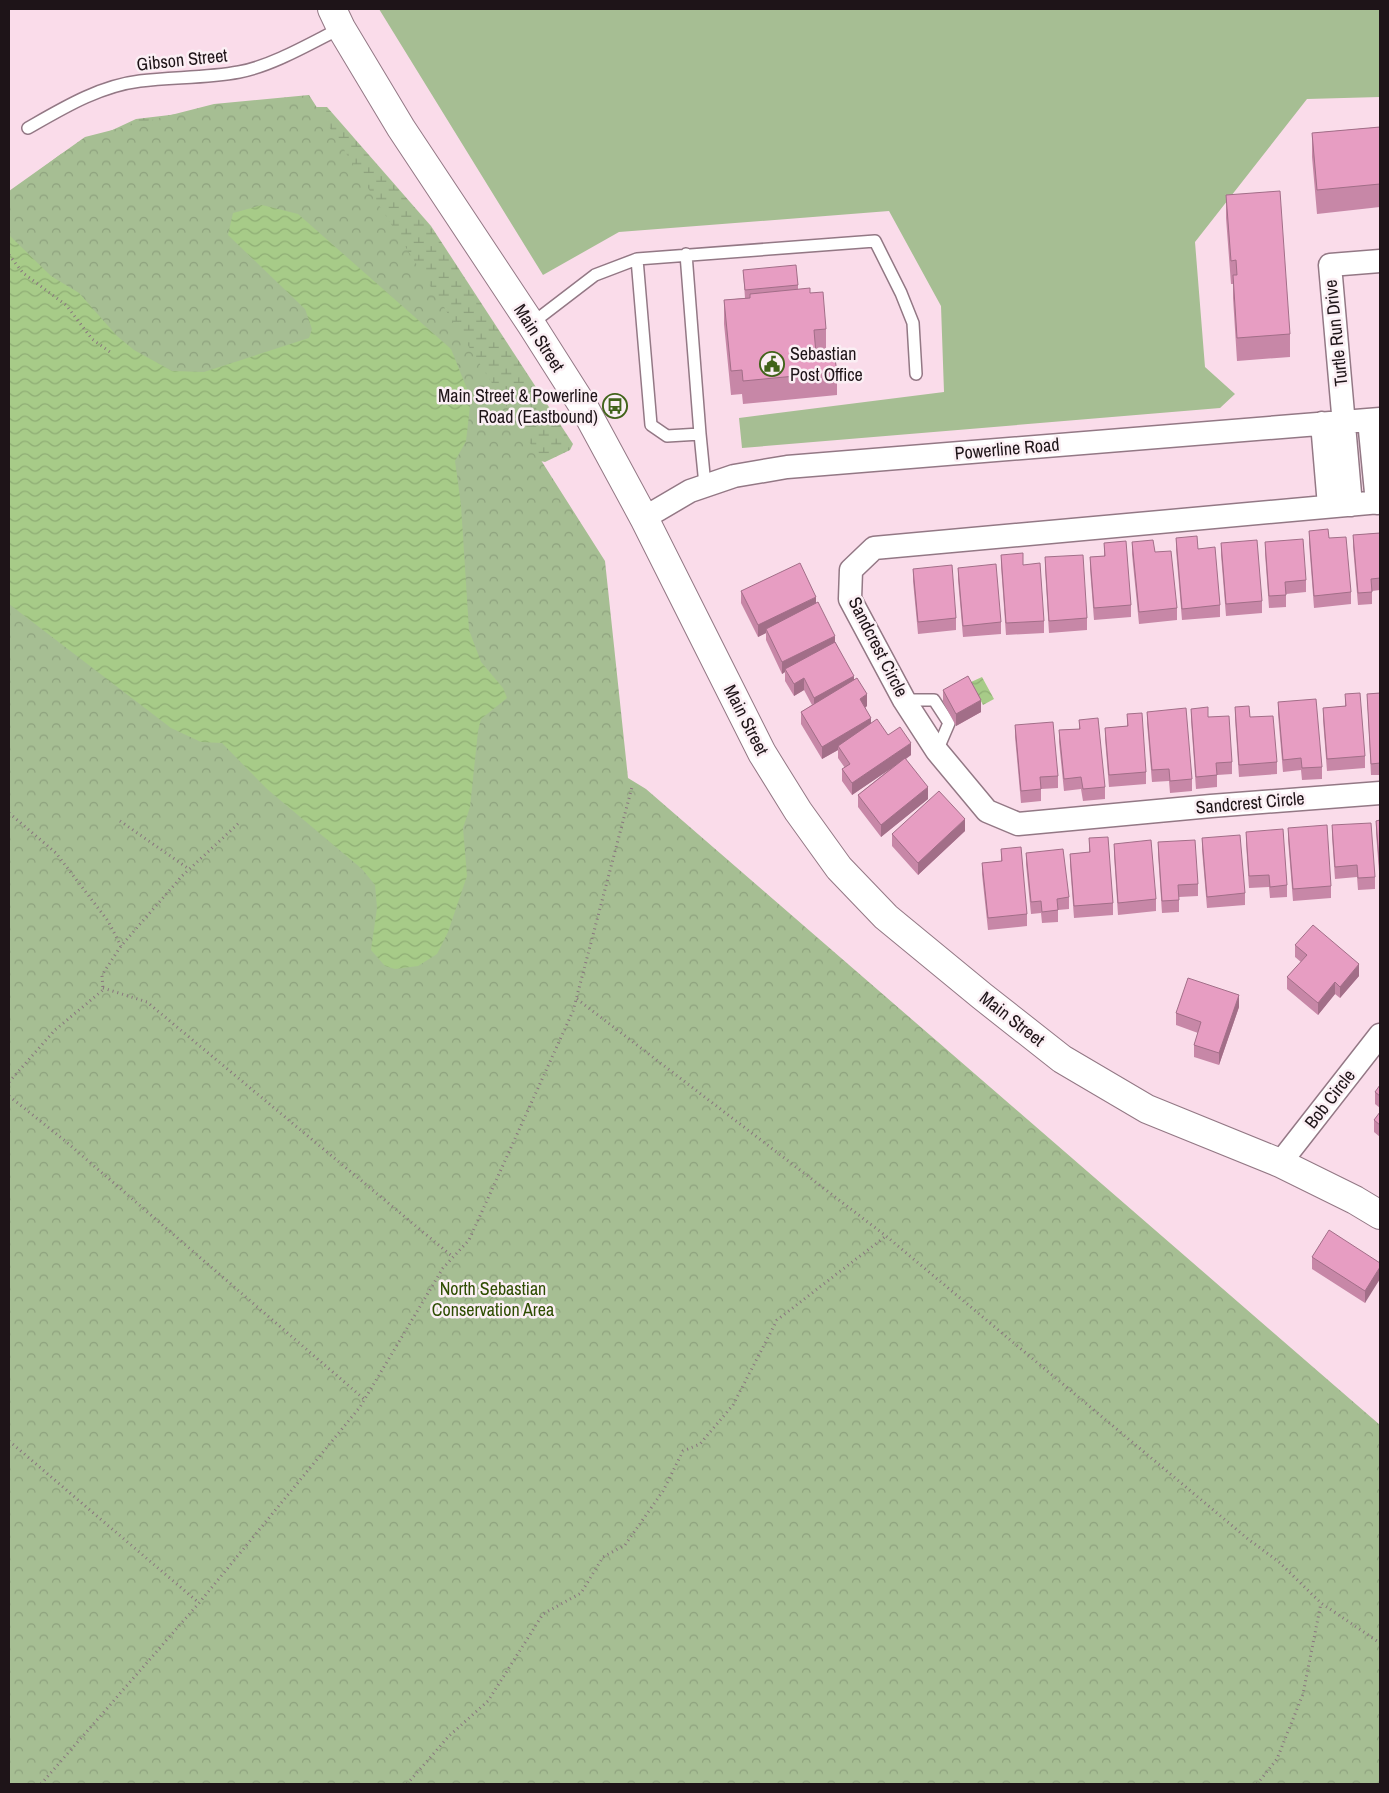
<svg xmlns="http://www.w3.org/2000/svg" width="1389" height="1793" viewBox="0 0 1389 1793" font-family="'Archivo Narrow',sans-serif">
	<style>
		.grass { fill: #a6be93 }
		.wetland { fill: url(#wetland-marsh) }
		.park { fill: url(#park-crowns) }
		.water { fill: url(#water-waves) }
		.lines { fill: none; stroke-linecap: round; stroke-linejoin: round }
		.service-casing { stroke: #937885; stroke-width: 14 }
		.minor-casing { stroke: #937885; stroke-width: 25 }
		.tertiary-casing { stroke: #937885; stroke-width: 30 }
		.path { stroke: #89757e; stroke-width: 3; stroke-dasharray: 1 4; stroke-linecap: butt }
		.service { stroke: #fff; stroke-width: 11 }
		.minor { stroke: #fff; stroke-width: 22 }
		.tertiary { stroke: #fff; stroke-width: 28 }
		.wall { fill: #c787a7 }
		.shaded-wall { fill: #a26e88 }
		.building { fill: #e79dc2; stroke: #a26e88 }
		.labels { text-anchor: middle; stroke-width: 5; stroke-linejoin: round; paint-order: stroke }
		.street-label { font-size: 18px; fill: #1e1418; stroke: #fbeff4 }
		.poi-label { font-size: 18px; fill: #1e1418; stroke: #fbeff4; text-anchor: start }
		.park-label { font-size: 18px; fill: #2e4d02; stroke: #fbeff4 }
	</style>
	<defs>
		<pattern id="wetland-marsh" width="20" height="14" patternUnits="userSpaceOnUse" patternTransform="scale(1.25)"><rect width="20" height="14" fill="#a6be93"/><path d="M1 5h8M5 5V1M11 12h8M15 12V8" fill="none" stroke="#8ea27e"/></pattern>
		<pattern id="park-crowns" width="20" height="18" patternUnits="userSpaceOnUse" patternTransform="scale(1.25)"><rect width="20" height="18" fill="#a6be93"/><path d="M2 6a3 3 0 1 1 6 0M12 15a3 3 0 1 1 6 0" fill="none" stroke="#8ea27e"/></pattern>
		<pattern id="water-waves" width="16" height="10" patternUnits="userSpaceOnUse" patternTransform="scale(1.25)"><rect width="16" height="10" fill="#a7cb88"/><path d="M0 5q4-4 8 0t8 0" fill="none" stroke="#8fad75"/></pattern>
	</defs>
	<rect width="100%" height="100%" fill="#fadcea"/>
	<!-- grass -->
	<path class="grass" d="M379,9H1380V97L1307,99L1195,242L1205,367L1235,394L1220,408L742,448L739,418L944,392L941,306L889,211L619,232L543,275Z"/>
	<!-- wetland -->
	<path class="wetland" d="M237,107H327L431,226L573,444L570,450L545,462L513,455L9,193L61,154L136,119Z"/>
	<!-- park -->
	<path class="park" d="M309,95L605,561L628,778L646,789L1380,1425V1784H9V191L85,137L214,104Z"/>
	<!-- water -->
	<path class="water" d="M262,205L298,214L451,349L469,394L470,406L466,441L455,461L461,505L469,630L481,662L503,688L507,698L481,719L478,731L470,807L463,828L467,876L448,932L437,954L418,966L395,969L385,966L371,950L377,908L375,885L362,869L267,789L222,743L201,742L171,728L9,604V235L51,276L79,293L117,336L134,350L172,371L204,372L309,338L312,329L305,309L228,235L233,213Z
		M982,677L994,699L983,705L971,682Z"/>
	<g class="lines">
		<defs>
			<path id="service" d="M28,128C63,108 99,86 140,81C173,77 207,78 239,72C272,66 311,43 341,28
				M686,254L700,434
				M637,259L651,425L667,436L700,434L705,485
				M531,324L595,275L637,259L875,241L901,293L913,323L916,374
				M904,700H934L949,723L937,751"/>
			<path id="minor" d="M1369,420L1377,503
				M1322,423L1329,506
				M1380,502L874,548L851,570L850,599L904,700L937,751L987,811L1018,824L1211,806L1380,793
				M1351,505L1330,265L1380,261
				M644,518L690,491L734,476L787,467L1380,419
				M1280,1163L1380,1035"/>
			<path id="tertiary" d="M332,9L341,28L401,128L531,324L585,409L644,518L762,753L798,811L839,868L886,917L982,996L1062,1059L1147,1109L1280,1163L1355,1200L1380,1215"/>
		</defs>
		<!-- service casing -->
		<use href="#service" class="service-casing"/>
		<!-- minor casing -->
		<use href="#minor" class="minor-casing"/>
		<!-- tertiary casing -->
		<use href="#tertiary" class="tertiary-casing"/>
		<!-- path -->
		<path class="path" d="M9,255L23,273L66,305L92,339L110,352
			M9,813L56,853L108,921L121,946
			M120,821L189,869
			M103,988L147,1002L453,1257
			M577,999L886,1236L1248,1539L1279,1562L1321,1603L1380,1643
			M9,1082L55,1030L103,990L102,975L121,946L182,876L240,822
			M9,1096L64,1140L364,1399
			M9,1441L199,1603
			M41,1784L199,1603L360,1407L443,1268L469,1240L573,1011L632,787
			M407,1784L449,1736L488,1701L543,1614L581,1593L603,1557L625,1545L663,1491L683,1451L700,1444L733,1405L777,1320L886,1236
			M1257,1784L1277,1759L1303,1694L1321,1603"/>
		<!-- service -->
		<use href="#service" class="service"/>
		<!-- minor -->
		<use href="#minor" class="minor"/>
		<!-- tertiary -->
		<use href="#tertiary" class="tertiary"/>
	</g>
	<!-- wall -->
	<path class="wall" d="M1380,127V207L1317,214L1312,157V133Z
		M1226,195L1290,334V357L1237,361L1233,298V284H1231L1226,218Z
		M743,270L798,285V289L810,293L826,329V352L837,372V395L743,404L742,394L731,395L724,324V300L745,298Z
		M1309,531L1329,538L1351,592V604L1314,608L1309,543Z
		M1380,533V590L1372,591V604L1358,605L1353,547V535Z
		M1176,538L1198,549L1220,605V617L1182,620L1176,550Z
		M1132,542L1155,552L1177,608V620L1139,624L1132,554Z
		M1265,542L1306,580V592L1286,594V607L1269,608L1265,554Z
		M1104,543L1131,605V617L1094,620L1090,569V557L1104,556Z
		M1221,543L1262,601V613L1226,616L1221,555Z
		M1001,555L1023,565L1044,621V633L1006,635L1001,566Z
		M1045,557L1087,618V630L1049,633L1045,569Z
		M958,568L1001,622V634L963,637L958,580Z
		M913,569L956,618V630L918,634L913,581Z
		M741,591L816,603L867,706L865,708L871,723L888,735L911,755L906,759L928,799L881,837L858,807V795L891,768L852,795L842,781V769L845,768L838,758V750L822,759L801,724V712L812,705L804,690L794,696L785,681V672L782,674L766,640V633L758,637L741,603Z
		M943,690L981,712L956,726L943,702Z
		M1380,693V775H1371L1367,694Z
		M1345,694L1365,756V768L1327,771L1323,720V708L1345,706Z
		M1278,702L1322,767V779L1302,780L1301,770L1283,772L1278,714Z
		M1235,707L1250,717L1277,762V774L1239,777L1235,719Z
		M1191,709L1208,717L1232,762V774L1217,775V787L1196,789L1191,720Z
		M1147,712L1192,779V791L1170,793L1169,781L1152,782L1147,723Z
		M1127,714L1146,772V784L1109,787L1105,739V728L1127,726Z
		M1079,720L1105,787V799L1083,801L1081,789L1064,791L1059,742V730L1079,729Z
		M1015,725L1058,776V788L1041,789V801L1021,803L1015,737Z
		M1380,820V884L1376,833V821Z
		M1332,825L1375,877V889L1358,890L1357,877L1335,879L1332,837Z
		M1288,828L1331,886V898L1293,901L1288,840Z
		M965,831L918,875L892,846V834Z
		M1246,832L1287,885V897L1270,898L1269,887L1249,888L1246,843Z
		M1089,838L1113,903V915L1074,918L1070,865V854L1089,852Z
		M1202,838L1245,893V905L1207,908L1202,850Z
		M1158,842L1198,884V896L1179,897V912L1162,913L1158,854Z
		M1114,844L1156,899V911L1118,915L1114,856Z
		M1001,849L1027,914V926L988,930L982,874V863L1001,861Z
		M1026,853L1069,897V909L1058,910V922L1042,923L1041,913L1031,914L1026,864Z
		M1295,945L1359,976L1340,998L1335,994L1318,1015L1287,989V977L1301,962L1295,957Z
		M1239,1007L1219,1065L1194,1057V1045L1198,1033L1176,1025V1013Z
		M1380,1085V1108L1375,1104V1092Z
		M1380,1112V1137L1374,1132V1120Z
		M1312,1257L1380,1263L1365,1303L1312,1269Z"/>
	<!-- shaded-wall -->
	<path class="shaded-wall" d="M816,597V609L766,629V633L758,637V625Z
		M835,636V647L785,669V672L782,674V662Z
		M854,676V688L814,709V698Z
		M804,678V690L794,696V684Z
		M867,694V706L860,711V699Z
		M981,700V712L956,726V714Z
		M871,718V730L838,746V750L822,759V747Z
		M911,743V755L852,795V783Z
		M928,787V799L881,837V825Z
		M965,819V831L918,875V863Z
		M1359,964V976L1340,998V987Z
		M1335,982V994L1318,1015V1003Z
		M1239,995V1007L1219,1065V1053Z
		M1380,1267V1279L1365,1303V1291Z"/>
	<!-- building -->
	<path class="building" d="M1380,127V184L1317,190L1312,133Z
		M1280,191L1290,334L1237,338L1233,275H1237L1236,260L1231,261L1226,195Z
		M796,265L798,285L745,290L743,270Z
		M810,288V293L823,292L826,329L814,330L816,354L834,352L837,372L743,381L742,370L731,371L724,300L750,298V294Z
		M1328,529L1329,538L1346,537L1351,592L1314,596L1309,531Z
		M1380,533V578L1371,579L1372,592L1358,593L1353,535Z
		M1197,536L1198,549L1215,547L1220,605L1182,609L1176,538Z
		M1303,539L1306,580L1285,582L1286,595L1269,596L1265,542Z
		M1153,540L1155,552L1171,551L1177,608L1139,612L1132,542Z
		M1257,540L1262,601L1226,604L1221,543Z
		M1126,541L1131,605L1094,608L1090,557L1105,556L1104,543Z
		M1023,553V565L1040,563L1044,621L1006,623L1001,555Z
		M1083,555L1087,618L1049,621L1045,557Z
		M800,563L816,597L758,625L741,591Z
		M996,564L1001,622L963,626L958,568Z
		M952,565L956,618L918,622L913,569Z
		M818,602L835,636L782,662L766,629Z
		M835,642L854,676L814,698L804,678L794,684L785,669Z
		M968,676L981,700L956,714L943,690Z
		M857,678L867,694L860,699L871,718L822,747L801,712Z
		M1360,693L1365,756L1327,759L1323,708L1346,706L1345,694Z
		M1380,693V763L1371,764L1367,694Z
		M1316,699L1322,767L1302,768L1301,758L1283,760L1278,702Z
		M1249,706L1250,717L1273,716L1277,762L1239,765L1235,707Z
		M1208,707V717L1229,716L1232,762L1216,763L1217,775L1196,777L1191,709Z
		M1186,708L1192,779L1170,781L1169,769L1152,770L1147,712Z
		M1142,713L1146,772L1109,775L1105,728L1128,726L1127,714Z
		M1098,718L1105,787L1083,789L1081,777L1064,779L1059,730L1080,729L1079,720Z
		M877,719L888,735L900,727L911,743L852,783L842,769L850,764L838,746Z
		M1053,722L1058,776L1040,777L1041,789L1021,791L1015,725Z
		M905,758L928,787L881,825L858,795Z
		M939,791L965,819L918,863L892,834Z
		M1380,820V872L1376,821Z
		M1371,823L1375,877L1358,878L1357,865L1335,867L1332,825Z
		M1327,825L1331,886L1293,889L1288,828Z
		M1283,829L1287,885L1270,887L1269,875L1249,876L1246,832Z
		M1240,835L1245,893L1207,897L1202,838Z
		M1108,837L1113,903L1074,906L1070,854L1090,852L1089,838Z
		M1151,840L1156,899L1118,903L1114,844Z
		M1195,840L1198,884L1178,885L1179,900L1162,901L1158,842Z
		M1021,847L1027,914L988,918L982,863L1002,861L1001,849Z
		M1063,849L1069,897L1057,899L1058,910L1042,912L1041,901L1031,902L1026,853Z
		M1313,925L1359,964L1340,987L1335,982L1318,1003L1287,977L1307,955L1295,945Z
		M1188,978L1239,995L1219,1053L1194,1045L1201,1022L1176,1013Z
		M1380,1085V1096L1375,1092Z
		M1380,1112V1125L1374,1120Z
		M1329,1230L1380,1263V1267L1365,1291L1312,1257Z"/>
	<!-- icons -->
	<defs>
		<symbol id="civic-ring" viewBox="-11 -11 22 22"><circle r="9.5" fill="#fbeff4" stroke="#41631a" stroke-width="1.5"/><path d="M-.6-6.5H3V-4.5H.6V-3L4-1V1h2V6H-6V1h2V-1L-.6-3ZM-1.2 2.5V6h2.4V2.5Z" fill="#41631a"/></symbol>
		<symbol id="bus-ring" viewBox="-11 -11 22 22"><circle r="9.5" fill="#fbeff4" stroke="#41631a" stroke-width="1.5"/><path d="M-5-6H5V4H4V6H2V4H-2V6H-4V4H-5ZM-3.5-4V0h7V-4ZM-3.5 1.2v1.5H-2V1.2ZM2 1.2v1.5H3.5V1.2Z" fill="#41631a"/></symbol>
	</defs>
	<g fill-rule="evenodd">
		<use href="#civic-ring" x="758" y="350" width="28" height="28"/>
		<use href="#bus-ring" x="601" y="392" width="28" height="28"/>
	</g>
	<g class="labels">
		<!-- street labels -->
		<g class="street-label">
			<text transform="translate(182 60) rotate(-6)" y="6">Gibson Street</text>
			<text transform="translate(1336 333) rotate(-96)" y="6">Turtle Run Drive</text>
			<text transform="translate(539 338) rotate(57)" y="6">Main Street</text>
			<text transform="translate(1007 449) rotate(-5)" y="6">Powerline Road</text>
			<text transform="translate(878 647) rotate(63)" y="6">Sandcrest Circle</text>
			<text transform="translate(746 720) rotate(63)" y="6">Main Street</text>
			<text transform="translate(1250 803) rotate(-5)" y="6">Sandcrest Circle</text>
			<text transform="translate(1012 1019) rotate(38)" y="6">Main Street</text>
			<text transform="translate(1330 1099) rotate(-52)" y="6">Bob Circle</text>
		</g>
		<!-- poi labels -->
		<g class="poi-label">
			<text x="790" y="360">Sebastian<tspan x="790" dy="21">Post Office</tspan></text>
			<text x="598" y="402" text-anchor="end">Main Street &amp; Powerline<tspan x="598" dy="21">Road (Eastbound)</tspan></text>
		</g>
		<!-- park labels -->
		<g class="park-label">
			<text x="493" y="1295">North Sebastian<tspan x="493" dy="21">Conservation Area</tspan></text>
		</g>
	</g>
	<!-- border -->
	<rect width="1389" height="1793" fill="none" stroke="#1e1418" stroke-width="20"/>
</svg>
